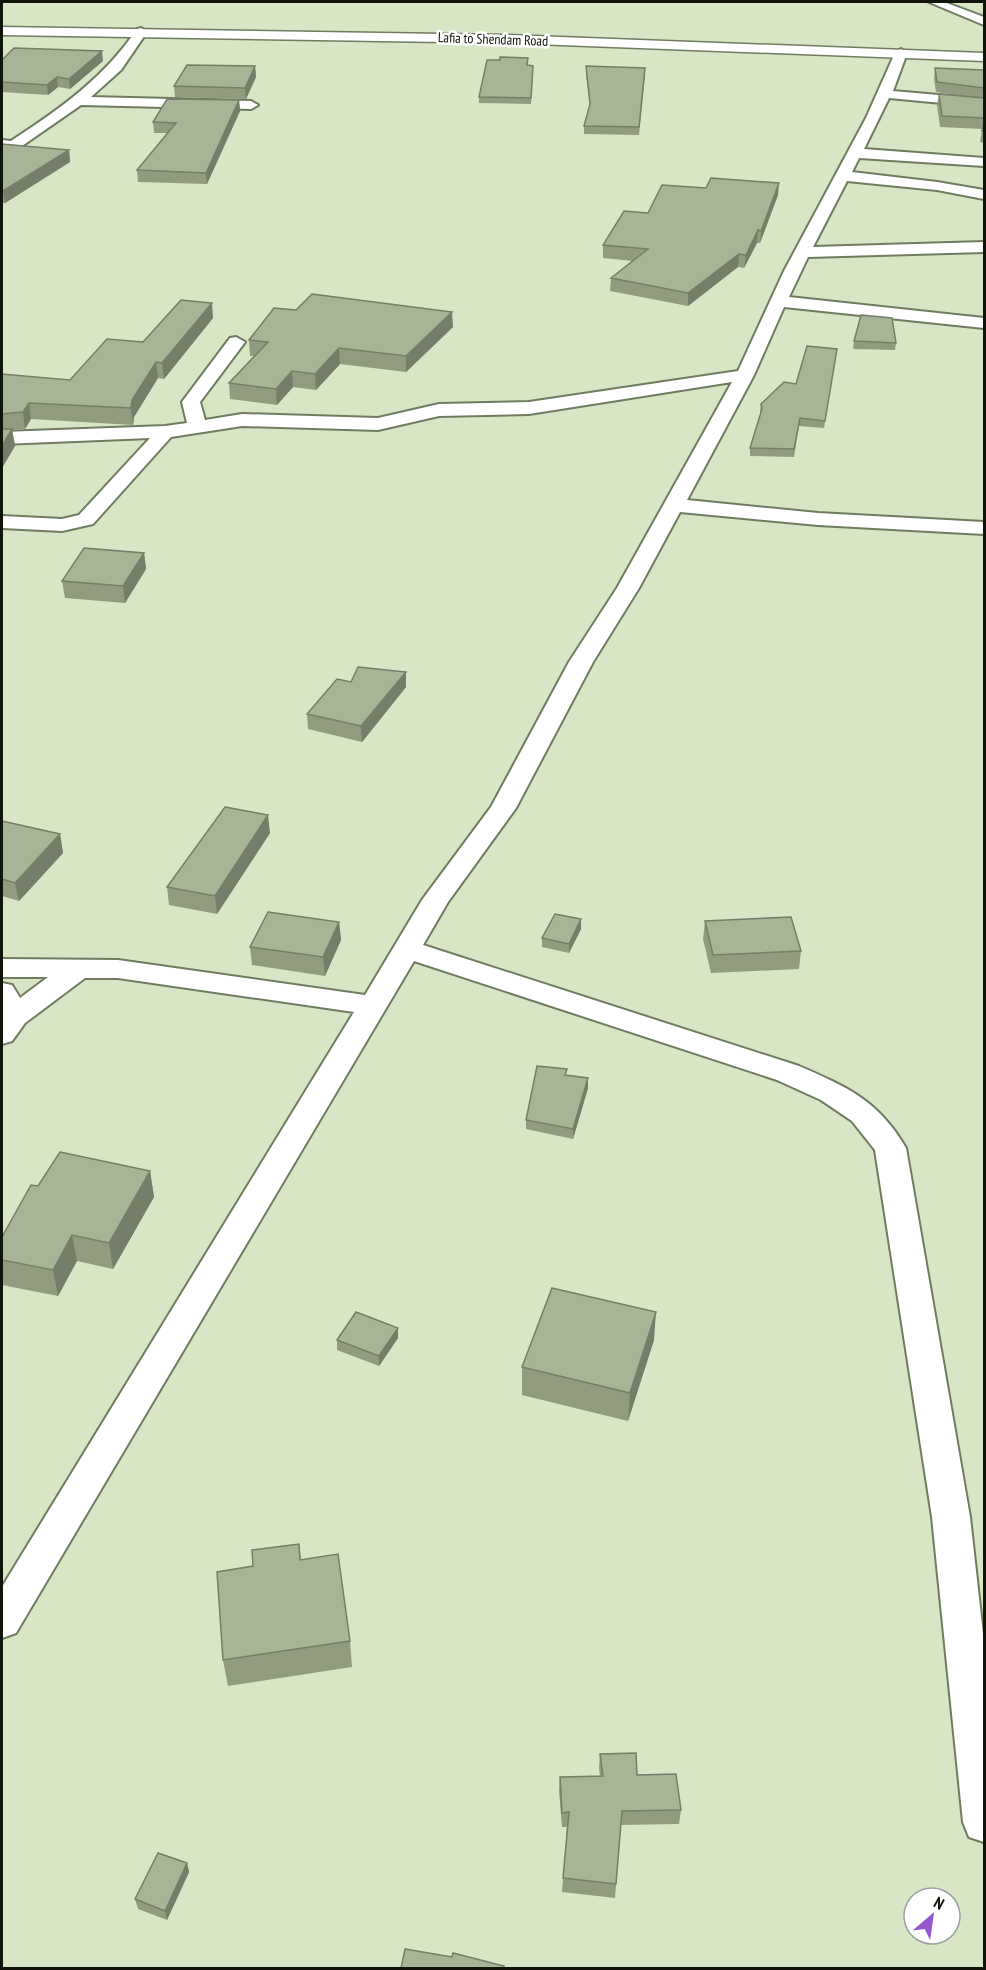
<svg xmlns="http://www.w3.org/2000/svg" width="986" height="1970" viewBox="0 0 986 1970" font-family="'PT Sans Narrow',sans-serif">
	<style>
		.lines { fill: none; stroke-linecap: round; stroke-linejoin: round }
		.minor-casing { stroke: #707c5f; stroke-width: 4 }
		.primary-casing { stroke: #707c5f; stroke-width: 3 }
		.minor { fill: #fff; fill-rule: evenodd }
		.primary { fill: #fff; fill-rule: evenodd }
		.wall { fill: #909b80 }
		.shaded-wall { fill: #757e68 }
		.building { fill: #a7b495; stroke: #757e68; stroke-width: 1.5 }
		.labels { text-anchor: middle; stroke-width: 5; stroke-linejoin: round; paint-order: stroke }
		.far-street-label { font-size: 14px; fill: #101409; stroke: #fff }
	</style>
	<rect width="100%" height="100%" fill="#d8e6c6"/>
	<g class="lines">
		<defs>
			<path id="minor" d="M929,2H944L984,17V25Z
				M141,28L147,32L121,70L91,97L251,101L258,105L251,109L81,105L19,148H2V140L11,141C60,109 104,78 137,29Z
				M901,49L907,53L893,91L984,99V107L889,98L864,149L984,158V166L859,158L852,172L937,182L984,190V199L937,190L847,181L813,247L984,242V252L808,257L789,297L984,318V328L784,307L754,375L687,500L818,513L984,522V534L818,525L680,512L639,588L593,662L516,808L448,902L423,945L799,1066C847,1087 878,1100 906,1148L970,1517L984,1643V1842L969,1837L963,1822L932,1517L875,1150L852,1121L821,1100L777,1080L414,961L16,1633L2,1638V1587L354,1012L118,978H85L25,1023L12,1041L2,1044V983L12,985L20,998L48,977H2V959L118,960L365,995L422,900L491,807L569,662L617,588L732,382L529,414L439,416L378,430L242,426L171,437L93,524L62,531L2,528V516L62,519L79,515L150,438L2,444V432L165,426L187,423L182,402L230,338L236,337L245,342L200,402L205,420L242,414L378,418L439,404L529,402L738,371L784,271L866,118L895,53Z"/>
			<path id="primary" d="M2,27L508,35L984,53V61L508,43L2,35Z"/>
		</defs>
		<!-- minor casing -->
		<use href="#minor" class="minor-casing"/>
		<!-- primary casing -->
		<use href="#primary" class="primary-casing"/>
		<!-- minor -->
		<use href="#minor" class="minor"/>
		<!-- primary -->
		<use href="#primary" class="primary"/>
	</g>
	<!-- wall -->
	<path class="wall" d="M2,60L103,61L70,89L58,87L48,95L2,92Z
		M527,65L533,72L531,104L479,103V97Z
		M255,66L256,77L246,99L175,97L174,86Z
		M586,66L645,76L639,135L584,134V126L590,107L586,74Z
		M935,68L984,70V143L980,142L982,129L940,127L937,105L939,94L970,97L936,92L934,79Z
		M239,100L240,111L207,184L138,182L137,170L167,133H154L153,122Z
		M2,144L69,150L70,162L5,203H2Z
		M778,195L760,243H757L744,268L738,267L688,306L610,291L611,278L633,261L603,258V245L648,213Z
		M213,318L164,379L158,378L134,417L133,425L31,419L25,429L12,430L15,446L2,468V374L70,380L143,342Z
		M453,327L406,372L340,364L316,390L293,387L277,405L230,399L229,383L254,356H250L249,340Z
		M854,341L896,343L895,350L853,349Z
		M837,349L824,428L799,426L794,457L750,456V448L761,414L760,411L761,404L796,384Z
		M144,553L146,569L125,603L65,598L62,581Z
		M351,682L406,687L362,742L308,729L307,714Z
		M2,821L60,834L63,853L19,901L2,896Z
		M270,833L217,914L169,905L167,887Z
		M705,921L801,951L799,969L711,973L703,939Z
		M339,922L341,940L325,976L252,965L250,947Z
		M581,929L569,953L542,947V938Z
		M566,1075L588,1078V1088L573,1139L526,1129V1120Z
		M150,1171L154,1197L113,1269L77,1261L58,1296L2,1285V1237L38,1186Z
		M398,1328V1338L379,1366L337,1350V1340Z
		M654,1340L628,1421L522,1395V1367Z
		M299,1544L301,1560L350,1641L352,1667L228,1686L223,1660L253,1566Z
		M600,1754L637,1775L681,1810L679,1824L621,1825L615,1898L562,1892L567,1827H562L559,1791L560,1777L600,1776L599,1768Z
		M187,1863L189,1872L167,1920L138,1909L135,1899Z"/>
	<!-- shaded-wall -->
	<path class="shaded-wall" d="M102,51L103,61L70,89L69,79Z
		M255,66L256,77L246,99L245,88Z
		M57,77L58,87L48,95L47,85Z
		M239,100L240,111L207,184L206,173Z
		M69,150L70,162L5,203L3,191Z
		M779,183L778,195L760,243L761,231Z
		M758,230L757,243L744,268L746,255Z
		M739,254L738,267L688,306V293Z
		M212,303L213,318L164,379L162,363Z
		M452,312L453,327L406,372V356Z
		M339,348L340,364L316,390L315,374Z
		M156,362L158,378L134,417L133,425L131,408L132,400Z
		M292,371L293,387L277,405L276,389Z
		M29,403L31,419L25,429L23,412Z
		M12,429L15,446L2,468V446Z
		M144,553L146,569L125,603L123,586Z
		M406,672V687L362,742L361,726Z
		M268,815L270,833L217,914L215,896Z
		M60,834L63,853L19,901L15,883Z
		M581,919V929L569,953V944Z
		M339,922L341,940L325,976L323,957Z
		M588,1078V1088L573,1139V1129Z
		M150,1171L154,1197L113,1269L109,1243Z
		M72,1235L77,1261L58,1296L53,1270Z
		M656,1312L654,1340L628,1421L630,1393Z
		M398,1328V1338L379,1366V1356Z
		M187,1863L189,1872L167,1920L165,1911Z"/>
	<!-- building -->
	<path class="building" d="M14,48L102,51L69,79L57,77L47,85L2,82V60Z
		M500,57L528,58L527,65L533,66L531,98L479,97L487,60H500Z
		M187,65L255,66L245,88L174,86Z
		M586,66L645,68L639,127L584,126L590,104Z
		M935,68L984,70V88L937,82Z
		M939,94L984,98V118L942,116Z
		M167,99L239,100L206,173L137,170L176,123L153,122Z
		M984,123V131H982Z
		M2,144L69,150L3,191L2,190Z
		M711,178L779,183L761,231L758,230L746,255L739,254L688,293L611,278L648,249L603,245L624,211L648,213L662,185L706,188Z
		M312,294L452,312L406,356L339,348L315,374L292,371L276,389L229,383L268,342L249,340L274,308L296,310Z
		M181,300L212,303L162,363L156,362L132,400L131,408L29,403L23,412L2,414V374L70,380L107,339L143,342Z
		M861,315L892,318L896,343L854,341Z
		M807,346L837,349L825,421L800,418L794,449L750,448L762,409L761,404L784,382L796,384Z
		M2,429H12L2,446Z
		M84,548L144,553L123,586L62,581Z
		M358,667L406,672L361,726L307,714L337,679L351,682Z
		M225,807L268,815L215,896L167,887Z
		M2,821L60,834L15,883L2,879Z
		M268,912L339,922L323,957L250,947Z
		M555,914L581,919L569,944L542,938Z
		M791,917L801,951L713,955L705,921Z
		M537,1066L567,1069L565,1075L588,1078L573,1129L526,1120Z
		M60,1152L150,1171L109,1243L72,1235L53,1270L2,1260V1237L31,1185L38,1186Z
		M552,1288L656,1312L630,1393L522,1367Z
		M356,1312L398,1328L379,1356L337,1340Z
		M299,1544L300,1560L338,1554L350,1641L223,1660L217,1572L253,1566L252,1550Z
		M636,1753L637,1775L676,1774L681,1810L622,1811L616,1884L563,1878L569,1812L562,1813L560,1777L603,1776L600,1754Z
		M158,1853L187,1863L165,1911L135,1899Z
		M405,1949L452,1957L453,1953L504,1966V1968H401Z"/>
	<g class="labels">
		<!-- far-street labels -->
		<g class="far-street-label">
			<text transform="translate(493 39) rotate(2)" y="5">Lafia to Shendam Road</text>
		</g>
	</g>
	<!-- border -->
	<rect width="986" height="1970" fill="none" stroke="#101409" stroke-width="6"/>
	<!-- north arrow -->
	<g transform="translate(932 1916) rotate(29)"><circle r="28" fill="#ffffff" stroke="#9fa19d" stroke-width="1.5"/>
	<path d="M0-4.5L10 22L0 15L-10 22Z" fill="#9757cc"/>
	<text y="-9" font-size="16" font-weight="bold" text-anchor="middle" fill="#101409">N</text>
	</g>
</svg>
